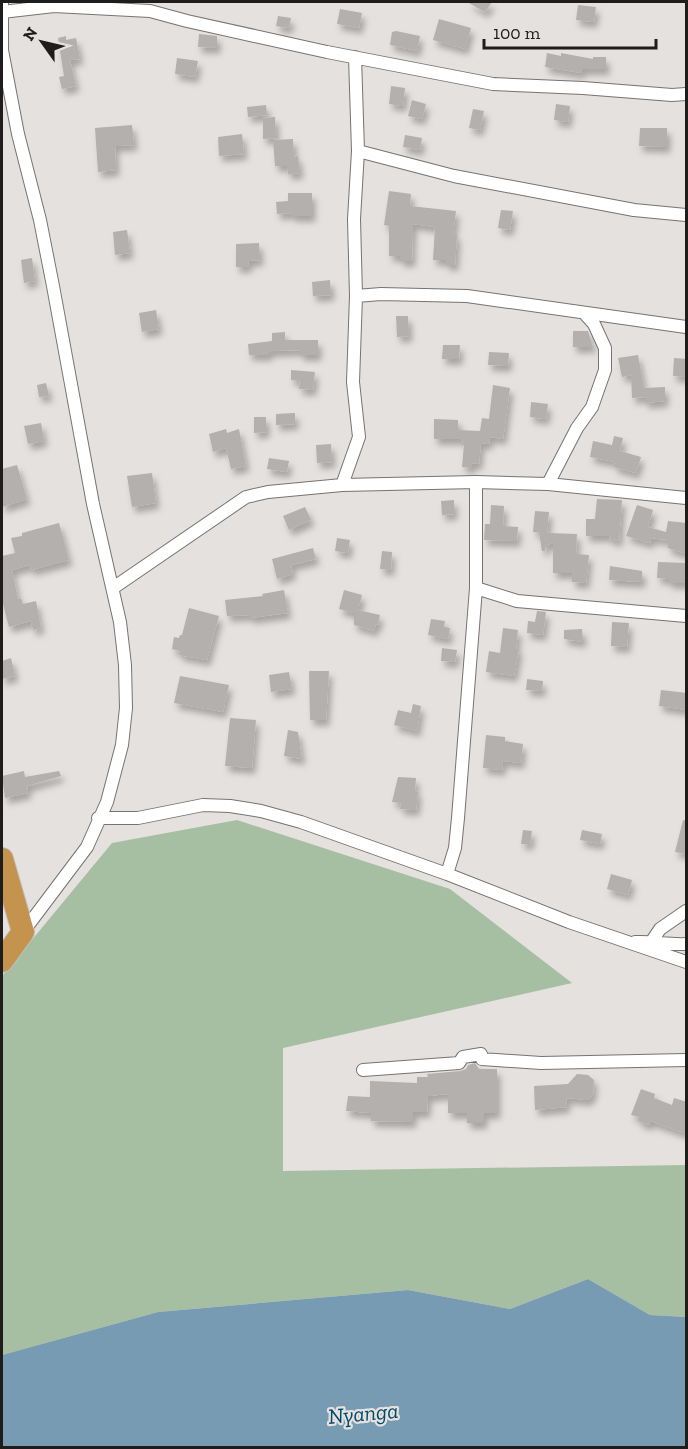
<svg xmlns="http://www.w3.org/2000/svg" width="688" height="1449" viewBox="0 0 688 1449" font-family="'Zilla Slab',serif">
	<style>
		.green { fill: #a6bfa3 }
		.water { fill: #779bb2 }
		.building { fill: #b3b0ad; filter: url(#shadow) }
		.lines { fill: none; stroke-linecap: round; stroke-linejoin: round }
		.street-casing { stroke: #767371; stroke-width: 14 }
		.highway-casing { stroke: #c0c0bf; stroke-width: 24 }
		.street { stroke: #fff; stroke-width: 12 }
		.highway { stroke: #c4944f; stroke-width: 22 }
		.labels { text-anchor: middle; stroke-width: 4.5; stroke-linejoin: round; paint-order: stroke }
		.water-label { font-size: 22px; font-style: italic; fill: #00496a; stroke: #e4e1de }
	</style>
	<defs>
		<filter id="shadow"><feDropShadow dx="3.5" dy="6" stdDeviation="3" flood-color="#0004"/></filter>
	</defs>
	<rect width="100%" height="100%" fill="#e4e1de"/>
	<!-- green -->
	<path class="green" d="M237,820L450,889L572,983L283,1048V1171L686,1165V1317L650,1315L588,1279L510,1309L408,1290L158,1312L2,1355V976L112,843Z"/>
	<!-- water -->
	<path class="water" d="M588,1279L650,1315L686,1317V1447H2V1355L158,1312L408,1290L510,1309Z"/>
	<!-- building -->
	<path class="building" d="M467,2H492L485,12Z
		M578,5L596,7L594,22L576,20Z
		M340,9L362,13L359,28L337,24Z
		M278,16L291,18L289,28L276,26Z
		M439,19L471,28L465,49L433,40Z
		M396,31L420,36L417,51L390,45L392,32Z
		M199,34L217,36V48L198,47Z
		M66,36V40L76,38L80,59L70,60L76,86L62,89L59,77L64,76L58,38Z
		M547,53L561,56V53L593,59V57H606V69H582L581,73L545,67Z
		M177,58L198,61L195,77L175,74Z
		M391,86L405,88L403,106L389,104Z
		M412,100L426,104L422,119L408,116Z
		M556,104L570,106L568,122L554,120Z
		M266,105L267,115L248,117L247,107Z
		M473,109L484,111L480,130L469,128Z
		M275,117L276,138L263,139V118Z
		M132,125L134,145L115,146L116,170L98,172L95,128Z
		M640,128H667V147L639,146Z
		M242,134L244,154L219,156L218,137Z
		M405,135L422,138L420,150L403,147Z
		M293,139L294,157L298,156L300,173L288,174L287,166H275L273,140Z
		M389,191L411,194L410,206L456,211L453,235H457L455,265H446V260H433L435,227L413,224L412,261H400V256H389V226L384,225Z
		M288,193H312V216H292V213L277,214L276,202L288,201Z
		M501,210L513,211L510,230L498,228Z
		M127,230L130,253L115,255L113,232Z
		M259,243L260,260L248,261L249,267H236V244Z
		M32,258L35,281L24,283L21,260Z
		M330,280L331,295L313,296L312,282Z
		M156,310L159,329L142,332L139,313Z
		M396,316H408L409,336L397,337Z
		M573,331H588L593,347H573Z
		M285,332V340H318V355H300V350L269,351V355H249L248,344L272,341V333Z
		M443,345H460L459,359H442Z
		M489,352L509,353L508,366L488,365Z
		M638,355L644,388L665,387V401L645,403V397L632,398L631,375L622,377L618,358Z
		M674,358L687,359L686,377L673,376Z
		M291,370L315,372L313,390L299,389L300,381L291,380Z
		M46,383L49,396L39,397L37,385Z
		M493,385L510,388L503,439L490,437L489,444L481,443L479,464L472,463V468L462,467L464,445H462L463,439H434V419L458,420V430L480,431L482,418L489,419Z
		M531,402L548,404L546,419L530,417Z
		M295,413V424L276,425V414Z
		M254,417H266V432L254,433Z
		M41,423L44,441L28,444L24,426Z
		M226,429L227,433L239,429L246,466L231,469L226,448L213,452L209,434Z
		M614,436L623,438L620,451L641,457L636,473L614,467L615,462L590,457L593,441L612,445Z
		M331,444L332,462L317,463L316,445Z
		M269,458L289,461L287,472L267,469Z
		M17,465L27,499L2,507V469Z
		M152,473L156,503L132,507L127,476Z
		M597,499L622,500L619,541L609,539L610,536H586V519H595Z
		M454,500V514L442,515L441,501Z
		M491,505L504,506L503,526L518,527L517,541L484,540L485,524H490Z
		M637,505L653,510L648,527L666,532L668,521L687,523V554L668,548V540L651,538L650,543L626,536Z
		M305,507L311,520L289,530L283,516Z
		M535,511L549,512L547,533L577,534L576,554L589,555L586,583L572,582V573H553V543L546,545L545,551H542L539,532H533Z
		M59,523L69,560L31,570L30,565L12,570L18,599L21,598L23,604L36,601L41,628L33,630L31,621L9,627L2,600V556L15,553L11,538L22,536V533Z
		M337,538L350,540L348,553L335,551Z
		M313,548L316,559L291,565L293,574L277,579L272,559Z
		M382,551L392,552L391,570L380,569Z
		M658,562L687,563V583H669V579L657,578Z
		M610,566L642,571V582L609,580Z
		M284,590L288,613L250,618V615L227,616L225,600L263,596L262,594Z
		M344,590L362,595L358,610L380,615L378,625L376,624L374,631L354,625V613L339,609Z
		M189,608L219,616L207,660L179,655L180,651L172,649L174,637L179,638L180,635H182Z
		M537,611L546,612L543,635L527,633L528,621L535,622Z
		M431,619L445,621L444,627L450,628L448,639L428,635Z
		M612,622L629,623L627,647L611,646Z
		M503,628L518,630L516,649H519L514,676L486,672L489,651L500,653Z
		M582,629L583,642L564,639V630Z
		M442,648L457,650L455,662L441,661Z
		M11,658L15,676L2,679V661Z
		M309,671H329L326,720H310Z
		M289,672L292,689L271,692L269,675Z
		M180,676L229,685L223,712L174,703Z
		M527,679L543,681L542,691L526,690Z
		M661,690L687,693V710L659,706Z
		M413,704L421,706L417,731L394,725L398,710L411,713Z
		M230,718L256,720L252,768L225,766Z
		M288,730L298,732L302,759L284,756Z
		M486,735L505,737V741L523,744L521,763L503,761L502,770L483,768Z
		M24,771L25,777L59,771L61,776L27,786L28,793L5,798L2,776Z
		M398,777L416,778L415,791L418,792L416,810L400,809L401,803L392,802Z
		M683,820L687,821V854L675,852Z
		M523,830L532,831L530,844H521Z
		M582,830L602,834L600,844L580,840Z
		M611,874L632,880L628,895L607,889Z
		M475,1063L479,1069H497V1113H484V1123H467V1113H448V1094L428,1096L427,1112H413V1122L371,1121V1113L346,1111L348,1096L370,1097V1081L417,1083V1077H428L427,1074L460,1071L466,1069L468,1065Z
		M577,1074L588,1075L594,1080L593,1094L588,1100L566,1098L567,1107L535,1110L534,1086L568,1084Z
		M641,1089L655,1094L654,1098L672,1105L674,1098L687,1102V1134L650,1121L649,1125L638,1121L639,1117L631,1115Z"/>
	<g class="lines">
		<defs>
			<path id="street" d="M2,2V50L18,134L40,220L53,286L93,504L120,622L125,665L126,708L122,745L107,802L87,847L23,932
				M2,12L54,6L150,11L187,21L327,52L493,84L583,88L672,95L686,94
				M358,151L454,176L634,210L686,215
				M356,296L381,294L467,296L686,327
				M548,484L577,428L592,407L605,370V348L594,324L585,314
				M342,485L476,482L548,484L686,498
				M113,588L246,497L268,492L342,485L359,437L353,382L356,296L354,219L358,151L355,57
				M476,588L517,601L686,616
				M98,818H138L203,805L230,806L261,811L301,822L447,874L569,922L686,962
				M447,874L455,848L458,818L476,588V482
				M652,941L660,929L686,911
				M635,942C652,941 668,945 686,944
				M363,1070L459,1063L463,1057L481,1054L482,1059L541,1063L686,1060"/>
			<path id="highway" d="M2,859L23,932L2,961"/>
		</defs>
		<!-- street casing -->
		<use href="#street" class="street-casing"/>
		<!-- highway casing -->
		<use href="#highway" class="highway-casing"/>
		<!-- street -->
		<use href="#street" class="street"/>
		<!-- highway -->
		<use href="#highway" class="highway"/>
	</g>
	<g class="labels">
		<!-- water labels -->
		<g class="water-label">
			<text transform="translate(363 1413) rotate(-5)" y="8">Nyanga</text>
		</g>
	</g>
	<!-- border -->
	<rect width="688" height="1449" fill="none" stroke="#1e1d1c" stroke-width="6"/>
	<!-- north arrow -->
	<g transform="translate(42 42) rotate(304)" stroke="#e4e1de" stroke-width="4.5" paint-order="stroke">
	<path d="M0-4.5L10 22L0 15L-10 22Z" fill="#1e1d1c"/>
	<text y="-9" font-size="16" font-weight="bold" text-anchor="middle" fill="#1e1d1c">N</text>
	</g>
	<!-- scale -->
	<path d="M484 39v9h172v-9" fill="none" stroke="#1e1d1c" stroke-width="3"/>
	<text x="493" y="39" font-size="18" fill="#1e1d1c" stroke="#e4e1de" stroke-width="4.5" paint-order="stroke">100 m</text>
</svg>
